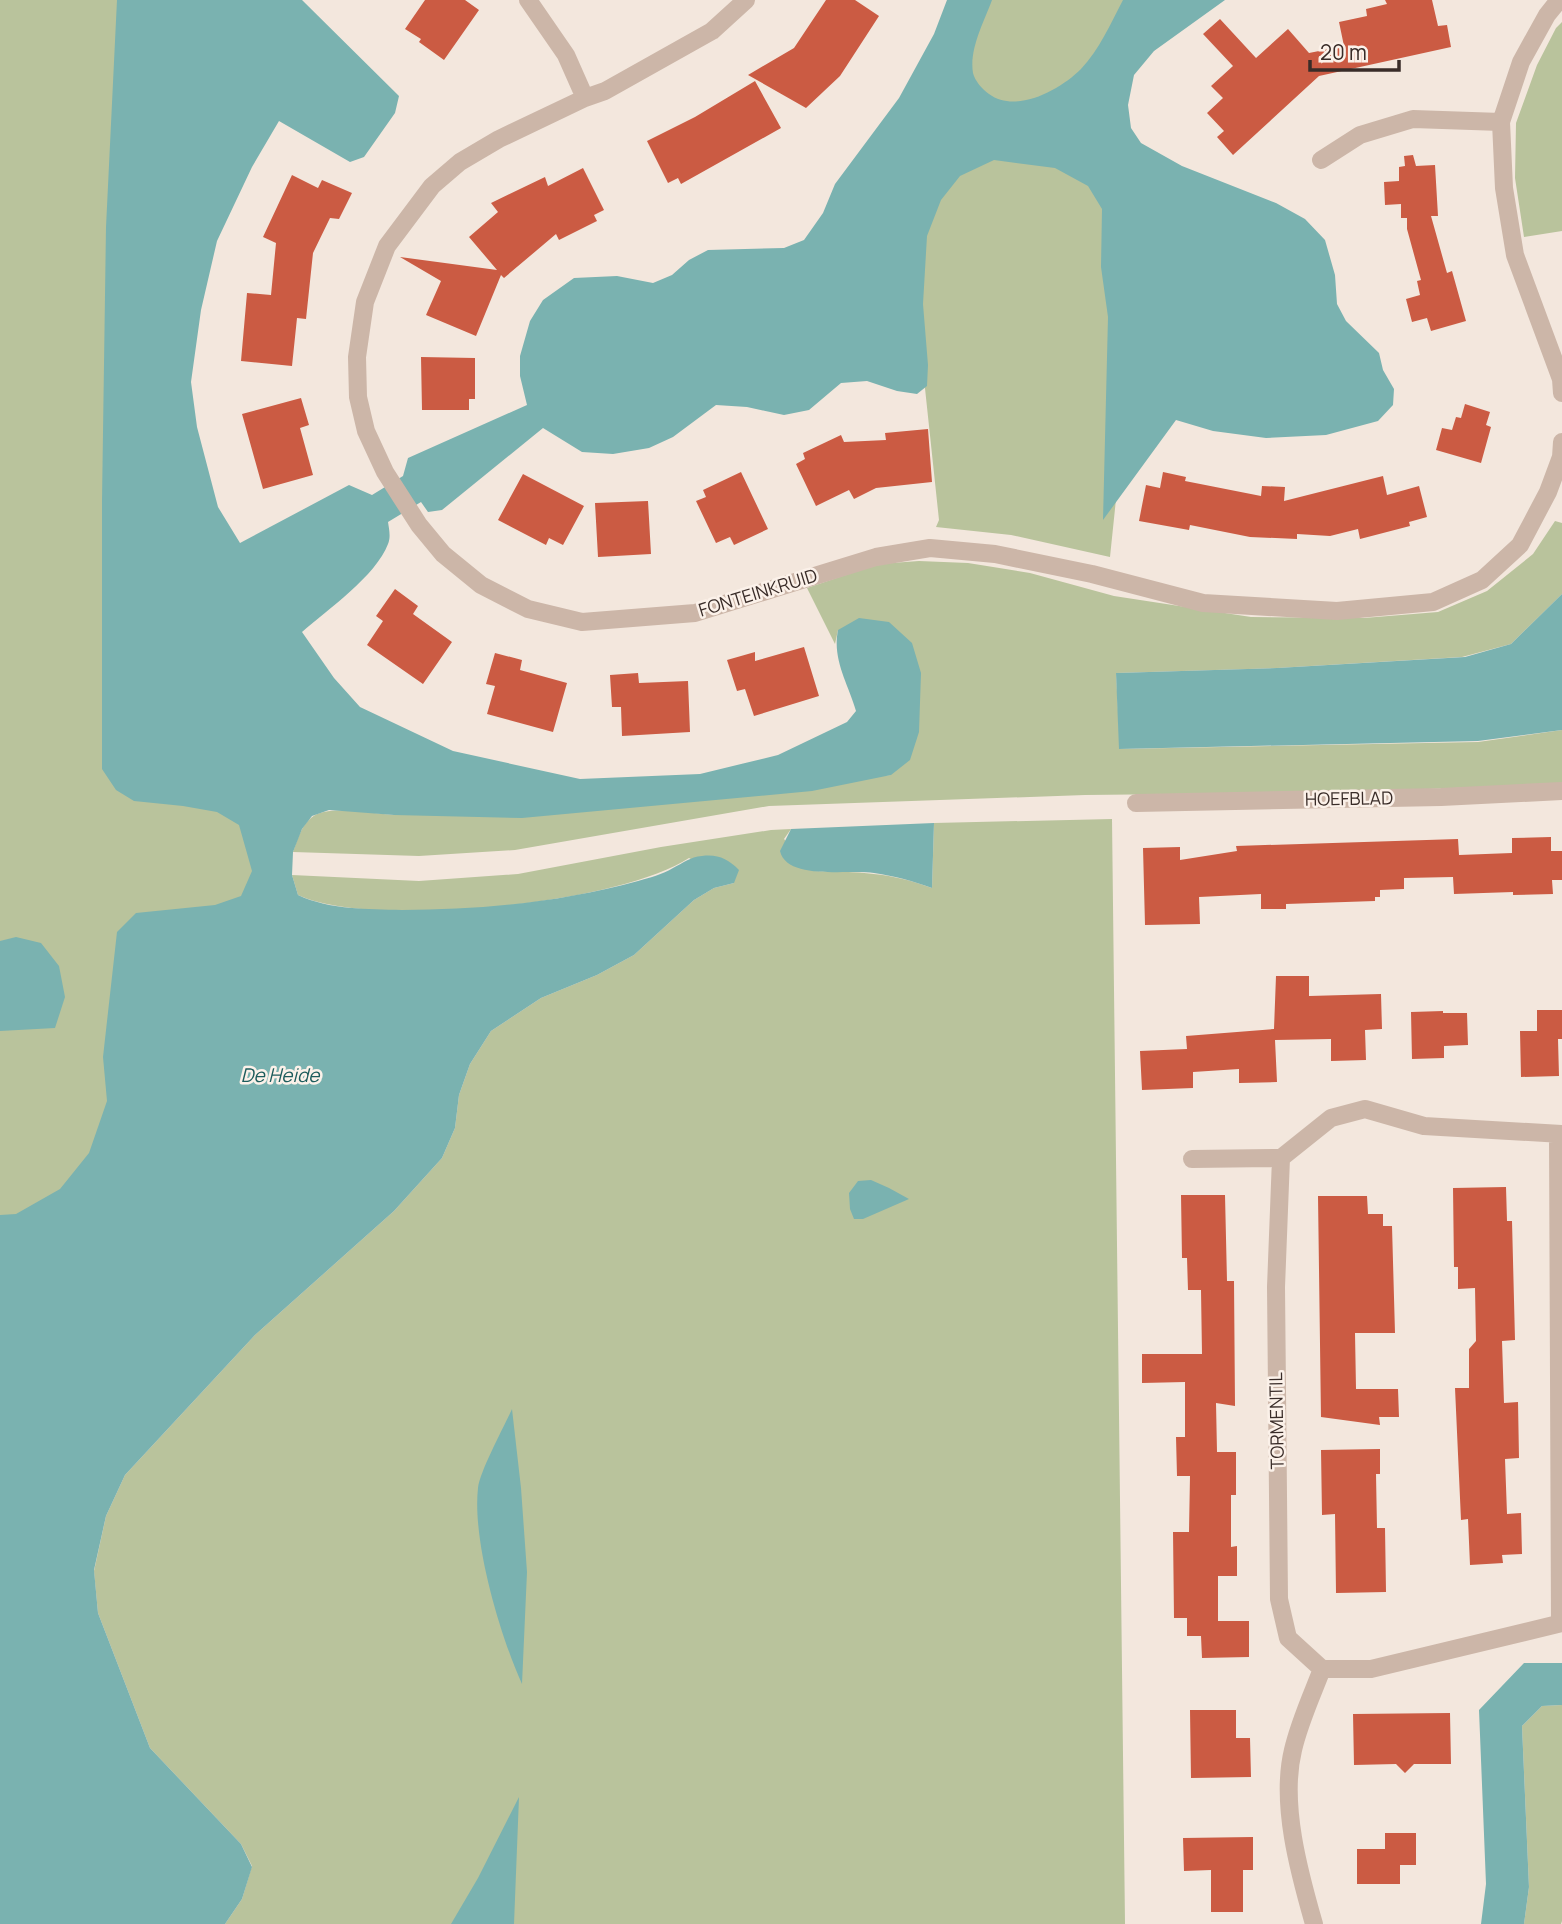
<svg xmlns="http://www.w3.org/2000/svg" width="1562" height="1924" viewBox="0 0 1562 1924" font-family="Manrope,sans-serif">
	<style>
		.green { fill: #b9c39c }
		.water { fill: #7ab2b0 }
		.building { fill: #cb5b43 }
		.lines { fill: none; stroke-linecap: round; stroke-linejoin: round }
		.minor { stroke: #ccb6a8; stroke-width: 18 }
		.labels { text-anchor: middle; stroke-width: 5; stroke-linejoin: round; paint-order: stroke }
		.street-label { font-size: 18px; fill: #392c28; stroke: #fbf1e9 }
		.water-label { font-size: 19px; font-style: italic; fill: #1c5c5c; stroke: #fbf1e9 }
	</style>
	<rect width="100%" height="100%" fill="#f3e7dd"/>
	<!-- green -->
	<path class="green" d="M0,0H167L170,584L281,803L224,1109L0,1281Z
		M966,0H1152L1090,134L1145,220L1110,557L1011,535L936,527L939,520L917,313L895,183Z
		M1562,22V231L1524,237L1515,178L1516,123L1537,65L1556,28Z
		M1555,521L1562,523V594L1511,644L1462,657L1277,668L1116,673L1120,749L1478,742L1562,730V784L1350,792L1085,795L769,806L515,850L419,856L293,852C297,841 301,826 311,818C327,804 373,814 394,815L891,775L838,630L835,644L807,588L878,564L919,561L968,563L1030,573L1114,596L1251,617L1364,618L1438,612L1487,591L1533,554Z
		M1112,819L1125,1924H225L242,1899L252,1866L241,1844L150,1748L98,1613L94,1571L106,1516L125,1475L255,1335L394,1211L442,1158L455,1128L459,1095L470,1064L491,1031L541,998L597,975L634,955L694,900L714,888L734,883L689,858C618,904 374,930 298,895L292,875L419,881L518,874L661,847L771,830L791,829L784,839L813,871C859,872 889,872 932,888L934,823Z
		M1562,1705V1921L1561,1924H1524L1529,1887L1522,1726L1542,1706Z"/>
	<!-- water -->
	<path class="water" d="M117,0H302L399,96L395,113L364,157L350,162L279,121L252,167L217,241L201,310L191,382L197,427L218,507L240,543L349,485L372,495L403,476L408,458L527,405L520,376V356L530,321L543,300L574,278L617,276L653,283L672,275L689,260L708,250L784,248L804,240L823,213L835,184L899,98L934,34L947,0H992C984,22 969,49 973,73C975,81 982,89 989,94C1016,114 1060,90 1081,69C1099,50 1111,23 1123,0H1225L1154,51L1134,75L1128,105L1131,128L1141,143L1182,166L1276,203L1305,219L1325,240L1335,275L1337,304L1346,321L1379,353L1383,370L1394,389L1393,405L1378,421L1326,435L1266,438L1213,431L1176,420L1103,520L1108,317L1101,267L1102,209L1088,186L1055,168L994,160L960,176L941,200L927,236L923,304L928,365L927,386L917,394L897,391L867,381L841,383L809,410L784,415L747,407L716,405L673,437L649,448L613,454L582,452L543,428L442,510L428,512L421,502L388,522C389,529 391,537 388,544C376,576 327,610 302,632L334,678L360,707L453,751L580,779L700,774L778,755L847,722L856,711C848,683 832,660 838,630L859,618L889,622L912,643L921,673L919,732L910,760L891,775L812,791L522,818L394,815L329,810L312,816L302,829L293,852L292,875L298,895C330,910 367,909 402,910C482,910 561,902 638,881C649,878 663,874 673,868C683,863 690,857 702,856C718,854 728,859 739,870L734,883L714,888L694,900L634,955L597,975L541,998L491,1031L470,1064L459,1095L455,1128L442,1158L394,1211L255,1335L125,1475L106,1516L94,1570L98,1613L150,1748L241,1844L252,1867L242,1899L225,1924H0V1215L16,1214L60,1189L89,1153L107,1101L103,1057L117,932L136,913L215,905L241,896L252,871L239,825L217,812L183,806L134,801L116,790L102,769V501L106,227Z
		M1562,594V730L1478,741L1119,749L1116,673L1277,668L1465,657L1511,644Z
		M934,823L932,888C913,881 895,876 874,873C850,869 787,881 780,851L791,829Z
		M16,937L41,943L59,966L65,997L55,1028L0,1031V941Z
		M871,1180L889,1188L909,1199L863,1219H854L850,1209L849,1193L858,1181Z
		M512,1409L521,1488L527,1572L522,1684C500,1635 472,1541 478,1488C480,1471 504,1427 512,1409Z
		M1524,1663H1562V1705L1542,1706L1522,1726L1529,1887L1524,1924H1481L1486,1884L1479,1710Z
		M519,1797L514,1924H451L478,1878Z"/>
	<!-- building -->
	<path class="building" d="M425,0H465L479,10L444,60L419,42L421,39L405,29Z
		M826,0H855L879,16L840,76L806,108L748,75L794,48Z
		M1385,0H1432L1438,26L1447,25L1451,47L1319,76L1233,155L1217,137L1224,131L1207,113L1223,98L1211,86L1233,66L1203,34L1220,19L1256,58L1288,29L1309,53L1344,46L1339,22L1367,16L1366,9L1387,4Z
		M755,81L781,128L681,184L678,178L668,183L647,141L695,117Z
		M1413,155L1416,166L1435,165L1438,216H1431L1447,273L1452,271L1466,321L1431,331L1427,318L1412,322L1406,299L1420,295L1417,281L1421,280L1407,229V218H1401V204L1385,205L1384,182L1399,181V167L1405,166L1404,156Z
		M583,168L604,210L594,215L597,221L559,240L556,234L504,278L501,275L476,336L426,315L441,281L400,257L497,270L469,237L498,212L491,203L545,177L548,186Z
		M292,175L318,188L322,180L352,193L339,219L330,218L313,253L306,319L297,318L292,366L241,361L247,293L271,295L276,243L263,237Z
		M421,357L475,358V399H469V410H422Z
		M301,398L309,425L300,428L313,475L263,489L242,414Z
		M1465,404L1490,412L1486,425L1491,427L1481,463L1436,450L1442,428L1452,430L1456,417L1461,418Z
		M928,429L932,482L876,488L854,499L849,490L816,506L796,464L805,459L803,453L841,435L844,442L886,440L885,433Z
		M741,472L768,529L734,545L730,537L716,543L696,501L706,497L703,490Z
		M1163,472L1186,477L1185,481L1261,496L1262,486L1285,487L1284,501L1383,476L1387,495L1419,486L1427,517L1409,522L1410,526L1360,539L1358,529L1330,536L1297,534V539L1250,537L1190,525L1189,530L1139,521L1146,485L1160,488Z
		M523,474L584,506L563,545L549,538L546,545L498,520Z
		M648,501L651,554L598,557L595,503Z
		M395,589L418,606L413,614L452,642L423,684L367,645L383,621L376,616Z
		M804,647L819,696L754,716L745,689L737,691L727,660L755,652V661Z
		M495,653L522,660L520,670L567,683L553,732L487,714L495,686L486,684Z
		M638,673L639,683L688,681L690,732L622,736L621,707H612L610,675Z
		M1551,837V851H1562V880H1552L1553,894L1513,895V892L1454,894L1453,877L1404,878V889L1380,890V897H1375V901L1286,904V909H1261V894L1199,897L1200,924L1145,925L1143,848L1180,847V860L1237,851L1236,846L1458,839L1459,855L1512,853V838Z
		M1276,976H1309V996L1381,994L1382,1029L1365,1030L1366,1060L1331,1061V1039L1275,1040L1277,1082L1239,1083V1069L1193,1072V1088L1142,1090L1140,1051L1187,1049L1186,1036L1274,1029Z
		M1537,1010H1562V1039H1558L1559,1076L1521,1077L1520,1031H1537Z
		M1443,1011V1013H1467L1468,1045L1444,1046V1058L1412,1059L1411,1012Z
		M1506,1187L1507,1221H1512L1515,1340L1502,1341L1504,1403L1518,1402L1519,1458L1505,1459L1507,1514L1521,1513L1522,1554L1502,1555L1503,1563L1470,1565L1468,1519L1461,1520L1455,1388H1469V1349L1476,1341L1475,1288L1458,1289V1267H1454L1453,1188Z
		M1181,1195H1225L1227,1281H1234L1235,1406L1216,1403L1217,1452H1236V1495H1231V1547L1237,1546V1576H1218V1621H1249V1657L1202,1658L1201,1636H1187V1618H1174L1173,1532H1189L1190,1476H1177L1176,1437H1185V1382L1142,1383V1354H1202L1201,1290H1188L1187,1258H1182Z
		M1318,1196H1367L1368,1214H1383V1226H1392L1395,1333H1355L1356,1389H1398L1399,1417H1379L1380,1425L1321,1417Z
		M1380,1449V1474H1376L1377,1528H1385L1386,1592L1336,1593L1335,1514L1322,1515L1321,1450Z
		M1190,1710H1236V1738H1250L1251,1777L1191,1778Z
		M1450,1713L1451,1764H1414L1405,1773L1396,1764L1354,1765L1353,1714Z
		M1385,1833H1416V1865H1400V1884H1357V1849H1385Z
		M1253,1837V1870H1243V1912H1211V1870L1184,1871L1183,1838Z"/>
	<g class="lines">
		<!-- minor -->
		<path class="minor" d="M528,0L566,55L585,98
			M746,0L712,31L605,91L585,98L499,139L460,162L432,186L387,246L365,302L357,357L358,397L366,431L385,472L419,525L443,554L481,585L528,609L582,622L695,613L876,557L930,548L995,554L1092,574L1203,603L1337,611L1433,602L1482,580L1520,545L1548,492L1561,457L1562,442
			M1559,0L1547,15L1521,62L1501,122L1504,188L1515,255L1561,379L1562,393
			M1321,160L1360,135L1413,119L1501,122
			M1136,803L1441,797L1562,791
			M1558,1134L1560,1623
			M1281,1158L1276,1287L1279,1599L1288,1638L1322,1669C1312,1695 1299,1723 1293,1750C1280,1803 1299,1872 1314,1924
			M1192,1159L1281,1158L1331,1118L1365,1109L1424,1126L1562,1134
			M1322,1669H1371L1562,1623"/>
	</g>
	<g class="labels">
		<!-- street labels -->
		<g class="street-label">
			<text transform="translate(758 593) rotate(-17)" y="6">FONTEINKRUID</text>
			<text transform="translate(1349 799) rotate(-1)" y="6">HOEFBLAD</text>
			<text transform="translate(1277 1421) rotate(-91)" y="6">TORMENTIL</text>
		</g>
		<!-- water labels -->
		<g class="water-label">
			<text x="280" y="1082">De Heide</text>
		</g>
	</g>
	<!-- scale -->
	<path d="M1310 60v10h89v-10" fill="none" stroke="#392c28" stroke-width="3.5"/>
	<text x="1320" y="60" font-size="21" fill="#392c28" stroke="#fbf1e9" stroke-width="5" paint-order="stroke">20 m</text>
</svg>
